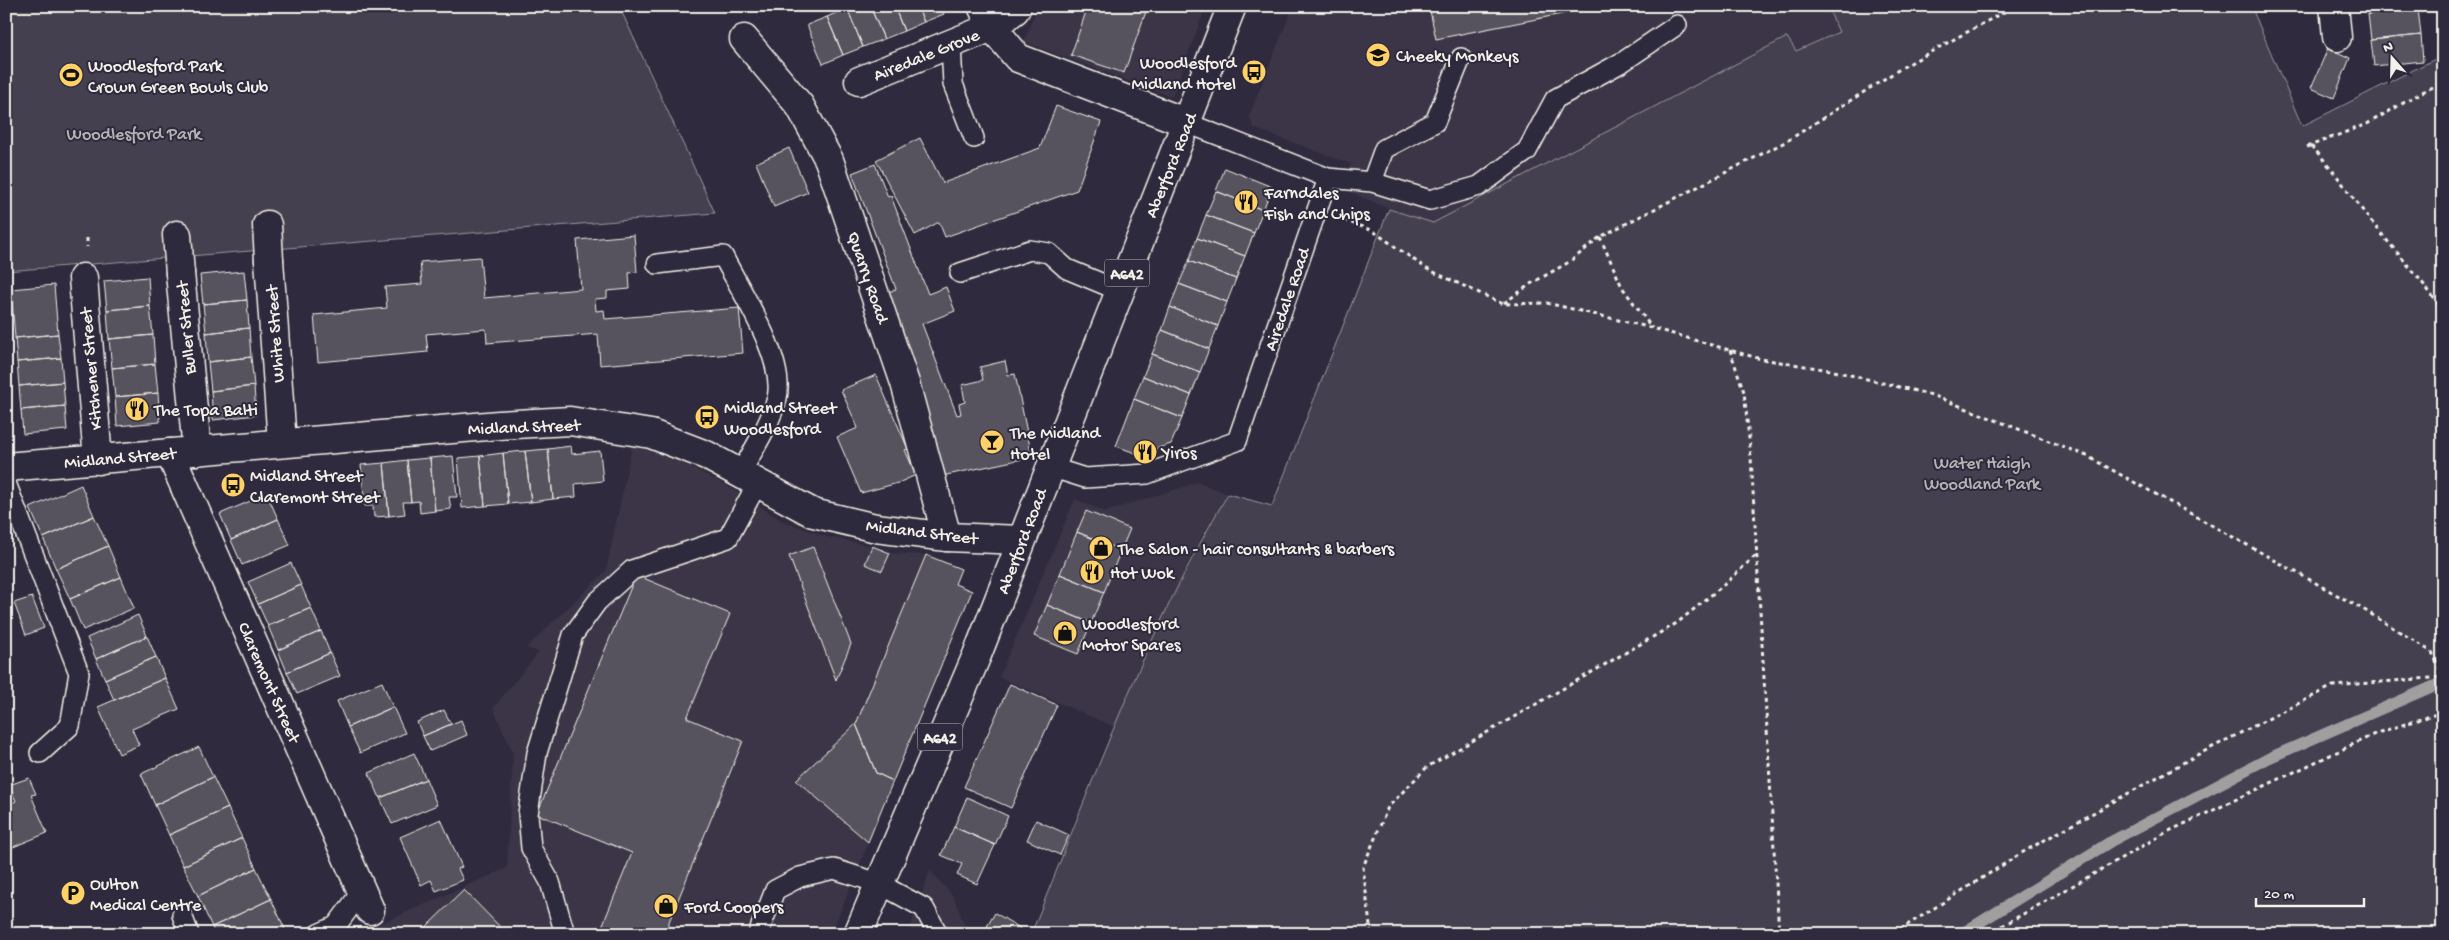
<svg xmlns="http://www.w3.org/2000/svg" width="2449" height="940" viewBox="0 0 2449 940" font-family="'Gochi Hand',sans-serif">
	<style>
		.built { fill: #3b3647 }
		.green { fill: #454050; stroke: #9c989c }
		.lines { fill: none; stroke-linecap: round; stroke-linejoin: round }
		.stream { stroke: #a19ea0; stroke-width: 11 }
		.building { fill: #56525f; stroke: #f4f1e8 }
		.service-casing { stroke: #f4f1e8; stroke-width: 22 }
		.pedestrian-casing { stroke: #f4f1e8; stroke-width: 31 }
		.minor-casing { stroke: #f4f1e8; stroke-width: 31 }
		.tertiary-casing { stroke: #f4f1e8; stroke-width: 31 }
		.primary-casing { stroke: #f4f1e8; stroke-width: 31 }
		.path { stroke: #f4f1e8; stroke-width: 3; stroke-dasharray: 4 4; stroke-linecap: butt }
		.service { stroke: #2f2a3d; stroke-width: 19 }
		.pedestrian { stroke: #2f2a3d; stroke-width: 28 }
		.minor { stroke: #2f2a3d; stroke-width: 28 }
		.tertiary { stroke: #2f2a3d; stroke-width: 28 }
		.primary { stroke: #2f2a3d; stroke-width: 28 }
		.labels { text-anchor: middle; stroke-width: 4; stroke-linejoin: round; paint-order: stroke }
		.shield { fill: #2f2a3d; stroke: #b9b5b5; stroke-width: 1 }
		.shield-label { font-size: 16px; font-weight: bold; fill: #f4f1e8 }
		.street-label { font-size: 18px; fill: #f4f1e8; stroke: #2f2a3d }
		.poi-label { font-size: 18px; fill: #f4f1e8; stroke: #2f2a3d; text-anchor: start }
		.park-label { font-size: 18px; fill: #b7b3b3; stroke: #2f2a3d }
	</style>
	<rect width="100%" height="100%" fill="#2f2a3d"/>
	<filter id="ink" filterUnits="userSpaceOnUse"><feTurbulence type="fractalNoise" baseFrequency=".02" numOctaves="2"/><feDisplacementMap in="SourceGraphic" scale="10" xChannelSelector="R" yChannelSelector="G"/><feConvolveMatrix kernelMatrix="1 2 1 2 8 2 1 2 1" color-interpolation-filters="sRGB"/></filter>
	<g filter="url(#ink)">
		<!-- built -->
		<path class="built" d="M1037,6H1206L1172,97L1024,42Z
			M1293,6H1827L1839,32L1796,51L1787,37L1433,224L1389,209L1341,188L1351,164L1254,128L1249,116Z
			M632,446L660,452L724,484L783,521L824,536L872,546L890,553L926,555L961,569L955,584L972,591L831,934H357L507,868L513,753L493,708L539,652L526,648L606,571Z
			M1198,482L1228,494L1194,550L1115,727L999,677L1075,499L1105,512Z
			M930,870L953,896L968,934H908Z"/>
		<!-- green -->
		<path class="green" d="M6,6H619L715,213L6,271Z
			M1827,6H2251L2302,126L2443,55V934H1031C1091,787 1147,629 1228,494L1272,506L1389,209L1433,223L1787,37L1796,51L1839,32Z"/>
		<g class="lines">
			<!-- stream -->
			<path class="stream" d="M1961,934L2110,842L2269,758L2443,682"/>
		</g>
		<!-- building -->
		<path class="building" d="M852,6H870L884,39L863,47L847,8Z
			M870,6H894L904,31L884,39Z
			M894,6H917L924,22L904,31Z
			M917,6H941L944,14L924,22Z
			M1088,6H1148L1124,73L1071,55Z
			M1429,6H1602L1436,39Z
			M2368,6H2418V9L2368,14Z
			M847,8L863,47L843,55L827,17Z
			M2418,9L2421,35L2371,40L2368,14Z
			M827,17L843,55L823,64L807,25Z
			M2421,35L2423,61L2374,66L2371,40Z
			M2328,48L2350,58L2334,98L2311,88Z
			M1056,106L1101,122L1077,190L945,237L939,222L915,235L876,160L920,138L943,183L1040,148Z
			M789,148L808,192L774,207L756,163Z
			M875,164L888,197L891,196L928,294L946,287L955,311L922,324L957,415L961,414L959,404L965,402L962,385L983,380L980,367L1005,361L1008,375L1015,374L1032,457L942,476L933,431L881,295L896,289L852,173Z
			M1225,168L1272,187L1263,210L1216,191Z
			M1216,191L1263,210L1254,233L1206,215Z
			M1206,215L1254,233L1245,256L1197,238Z
			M634,235L637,272L629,273L630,289L607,291V298L595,299L596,311L604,310L605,319L739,308L743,353L600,365L598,334L487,343L486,329L426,334L428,352L318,362L314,315L387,308L385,287L422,284L420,262L480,257L484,298L581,289L577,240Z
			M1197,238L1245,256L1236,279L1189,261Z
			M1189,261L1236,279L1227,302L1179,284Z
			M244,271L247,300L203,304L200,275Z
			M148,277L150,306L107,310L104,281Z
			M1179,284L1227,302L1218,326L1170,307Z
			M54,285L58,334L15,338L11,289Z
			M247,300L249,328L206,333L203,304Z
			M150,306L153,335L109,339L107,310Z
			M1170,307L1218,326L1209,349L1162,330Z
			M249,328L251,357L208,362L206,333Z
			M1162,330L1209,349L1200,372L1152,354Z
			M58,334L61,358L17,362L15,338Z
			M153,335L155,364L112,368L109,339Z
			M1152,354L1200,372L1191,395L1143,376Z
			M251,357L254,386L211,391L208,362Z
			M61,358L63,382L19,386L17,362Z
			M155,364L158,393L115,397L112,368Z
			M876,375L908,449L905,450L916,475L898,483L861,493L837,437L858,428L841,390Z
			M1143,376L1191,395L1182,418L1134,399Z
			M63,382L65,406L21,410L19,386Z
			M254,386L256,415L213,420L211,391Z
			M158,393L160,422L117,426L115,397Z
			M1134,399L1182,418L1171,444L1138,454L1116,446Z
			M65,406L67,430L23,434L21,410Z
			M571,446L572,454L600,451L603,481L575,484L576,497L553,499L548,449Z
			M548,449L553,499L531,502L525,451Z
			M525,451L531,502L508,504L503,453Z
			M503,453L508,504L485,506L480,456Z
			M453,456L457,497H449L451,509L435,511L430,458Z
			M480,456L485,506L462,508L458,458Z
			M430,458L435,511L420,513L419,501L411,502L407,460Z
			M407,460L411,502H403L405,514L389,516L384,463Z
			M384,463L389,516L374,517L373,506H365L361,465Z
			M81,485L94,516L43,538L30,508Z
			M267,494L278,519L231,540L220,514Z
			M1086,511L1130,529L1121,550L1077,532Z
			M94,516L108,546L56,569L43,538Z
			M278,519L290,545L242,565L231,540Z
			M1077,532L1121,550L1104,592L1060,574Z
			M108,546L121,577L70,599L56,569Z
			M872,546L890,553L882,571L865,564Z
			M813,547L851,644L836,680L789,556Z
			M926,555L961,569L955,584L972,591L893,781L876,773L856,724Z
			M291,563L301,585L258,604L248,582Z
			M1060,574L1104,592L1091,623L1047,605Z
			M636,575L730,614L687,718L743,741L664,934H599L632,853L537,814Z
			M121,577L134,608L83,630L70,599Z
			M301,585L311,608L268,626L258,604Z
			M32,597L44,628L26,635L14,603Z
			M1047,605L1091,623L1078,654L1034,636Z
			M311,608L321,631L278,650L268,626Z
			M138,615L147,636L96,659L87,638Z
			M321,631L330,653L287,672L278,650Z
			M147,636L156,657L105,679L96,659Z
			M330,653L340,676L297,694L287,672Z
			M156,657L165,678L114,700L105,679Z
			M165,678L179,709L132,729L139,745L119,754L98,707Z
			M382,682L393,707L348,727L337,701Z
			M1010,684L1057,705L1011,808L964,787Z
			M393,707L405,733L360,753L348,727Z
			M444,710L451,724L423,736L417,722Z
			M461,720L467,735L430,751L423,736Z
			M856,724L876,773L893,781L868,842L796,780Z
			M199,747L213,777L155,805L141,774Z
			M414,753L426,779L380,798L369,773Z
			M213,777L228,808L169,835L155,805Z
			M29,778L36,794L31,795L47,833L6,850V799L10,804L16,801L9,785Z
			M426,779L437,805L392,824L380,798Z
			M967,797L1008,816L995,845L954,827Z
			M228,808L242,838L183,866L169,835Z
			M441,819L462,867L458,869L463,880L436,891L431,880L421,885L400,837Z
			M1036,820L1069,835L1060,855L1027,840Z
			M954,827L995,845L977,884L957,875L962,864L941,855Z
			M242,838L256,868L198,896L183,866Z
			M256,868L271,899L212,927L198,896Z
			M464,890L507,934H430L424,929Z
			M271,899L285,929L275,934H215L212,927Z
			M995,913L1020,928L1017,934L983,933Z"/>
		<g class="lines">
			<defs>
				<path id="service" d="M951,44L953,84L974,138
					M1328,178L1372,182L1430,200L1479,186L1527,151L1555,99L1624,61L1677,25
					M1372,182L1384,149L1435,122L1461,58
					M657,264L723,256C741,292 786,359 777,398C770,425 753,450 740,474
					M960,273L1030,250L1049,253L1067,269L1120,291
					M1050,467L1085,478L1147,474L1237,441L1328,178L1187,123
					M6,483L79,673L70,726L40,753
					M182,915L189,934
					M318,934L336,926L362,891
					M565,934L550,882L531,848L528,814L537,753L573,635L597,602L632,570L728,538L757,484
					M758,934L775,890L800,877L834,869L878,883L924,908L938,934"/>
				<path id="pedestrian" d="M267,225L269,260
					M177,235L180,273"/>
				<path id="minor" d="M982,6L992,27L1018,58L1187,123
					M2334,6L2337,37
					M744,39L800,106L829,160L905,383L947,537
					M859,81L992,27L1015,10L1017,6
					M269,260L282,443
					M180,273L197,451
					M83,278L98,460
					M170,453L370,910"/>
				<path id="tertiary" d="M6,467L499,425L570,421L651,434L706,455L813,513L876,528L947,537L1021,540"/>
				<path id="primary" d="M858,934L977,655L1232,6"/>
			</defs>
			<!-- service casing -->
			<use href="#service" class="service-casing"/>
			<!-- pedestrian casing -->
			<use href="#pedestrian" class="pedestrian-casing"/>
			<!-- minor casing -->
			<use href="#minor" class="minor-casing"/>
			<!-- tertiary casing -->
			<use href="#tertiary" class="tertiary-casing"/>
			<!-- primary casing -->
			<use href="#primary" class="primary-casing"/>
			<!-- path -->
			<path class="path" d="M2311,146C2336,171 2353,200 2376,227C2398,255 2424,281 2443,312
				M2307,147L2367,124L2426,90L2443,83
				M1344,220L1373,231L1427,269L1503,304L1547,303L1652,328L1761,359L1830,370L1932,395L2087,456L2366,611L2432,652L2443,676
				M1600,237L1622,287L1652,328
				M87,238V247
				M1504,303L1532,283L1571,261L1600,237L1787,141L1903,67L2015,6
				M1730,350L1744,392L1751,457L1779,934
				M1371,934L1363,867L1388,807L1427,767L1677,623L1726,583L1755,556
				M1893,934L2025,851L2197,755L2333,686L2442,677L2443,681
				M1988,934L2167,832L2377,733L2443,712"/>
			<!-- service -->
			<use href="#service" class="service"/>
			<!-- pedestrian -->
			<use href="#pedestrian" class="pedestrian"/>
			<!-- minor -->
			<use href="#minor" class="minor"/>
			<!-- tertiary -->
			<use href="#tertiary" class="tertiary"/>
			<!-- primary -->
			<use href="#primary" class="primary"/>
		</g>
	</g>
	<!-- icons -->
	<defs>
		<symbol id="school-disc" viewBox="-11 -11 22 22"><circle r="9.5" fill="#ffd166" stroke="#2f2a3d"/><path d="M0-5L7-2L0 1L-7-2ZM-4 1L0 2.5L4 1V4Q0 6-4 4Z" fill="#111"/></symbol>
		<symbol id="bus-disc" viewBox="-11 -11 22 22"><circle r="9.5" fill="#ffd166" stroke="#2f2a3d"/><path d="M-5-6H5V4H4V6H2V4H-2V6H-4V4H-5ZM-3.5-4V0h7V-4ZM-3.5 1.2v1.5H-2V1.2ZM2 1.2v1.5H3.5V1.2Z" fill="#111"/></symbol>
		<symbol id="stadium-disc" viewBox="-11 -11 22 22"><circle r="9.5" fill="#ffd166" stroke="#2f2a3d"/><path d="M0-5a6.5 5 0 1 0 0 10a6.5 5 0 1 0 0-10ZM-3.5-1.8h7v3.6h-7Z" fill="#111"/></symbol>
		<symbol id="restaurant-disc" viewBox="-11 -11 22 22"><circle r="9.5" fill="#ffd166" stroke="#2f2a3d"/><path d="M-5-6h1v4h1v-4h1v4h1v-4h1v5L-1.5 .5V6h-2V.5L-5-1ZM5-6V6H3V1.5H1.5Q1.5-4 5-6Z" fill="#111"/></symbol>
		<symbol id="bar-disc" viewBox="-11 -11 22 22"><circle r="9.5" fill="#ffd166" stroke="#2f2a3d"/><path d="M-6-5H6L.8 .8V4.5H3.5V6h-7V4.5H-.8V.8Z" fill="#111"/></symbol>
		<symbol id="shop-disc" viewBox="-11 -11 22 22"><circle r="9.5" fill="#ffd166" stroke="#2f2a3d"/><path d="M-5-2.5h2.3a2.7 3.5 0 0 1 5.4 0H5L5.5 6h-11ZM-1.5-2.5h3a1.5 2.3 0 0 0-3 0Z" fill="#111"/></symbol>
		<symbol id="parking-disc" viewBox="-11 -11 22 22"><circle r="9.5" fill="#ffd166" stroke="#2f2a3d"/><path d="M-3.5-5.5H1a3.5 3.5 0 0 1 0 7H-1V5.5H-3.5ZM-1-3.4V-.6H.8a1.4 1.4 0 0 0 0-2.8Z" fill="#111"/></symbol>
	</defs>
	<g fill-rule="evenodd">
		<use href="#school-disc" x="1364" y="41" width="28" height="28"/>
		<use href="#bus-disc" x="1240" y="58" width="28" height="28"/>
		<use href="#stadium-disc" x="57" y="61" width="28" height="28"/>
		<use href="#restaurant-disc" x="1232" y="188" width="28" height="28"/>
		<use href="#restaurant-disc" x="123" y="395" width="28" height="28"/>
		<use href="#bus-disc" x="693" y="403" width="28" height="28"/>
		<use href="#bar-disc" x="978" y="428" width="28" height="28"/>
		<use href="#restaurant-disc" x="1131" y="438" width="28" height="28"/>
		<use href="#bus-disc" x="219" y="471" width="28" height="28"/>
		<use href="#shop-disc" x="1087" y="534" width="28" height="28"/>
		<use href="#restaurant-disc" x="1078" y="558" width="28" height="28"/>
		<use href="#shop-disc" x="1051" y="619" width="28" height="28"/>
		<use href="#parking-disc" x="59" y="879" width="28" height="28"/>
		<use href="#shop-disc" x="652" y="892" width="28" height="28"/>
	</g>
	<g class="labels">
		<!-- shield labels -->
		<g class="shield">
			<rect x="1104.5" y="259.5" width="45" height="27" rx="4"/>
			<rect x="917.5" y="723.5" width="45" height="27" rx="4"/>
		</g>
		<g class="shield-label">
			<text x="1127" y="279">A642</text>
			<text x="940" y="743">A642</text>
		</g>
		<!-- street labels -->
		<g class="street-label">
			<text transform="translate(926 54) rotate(-22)" y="6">Airedale Grove</text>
			<text transform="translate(1170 165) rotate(-68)" y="6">Aberford Road</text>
			<text transform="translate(869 277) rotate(71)" y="6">Quarry Road</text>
			<text transform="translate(1286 299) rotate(-71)" y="6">Airedale Road</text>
			<text transform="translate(185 328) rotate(-95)" y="6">Buller Street</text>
			<text transform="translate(274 334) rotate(-94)" y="6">White Street</text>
			<text transform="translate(90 369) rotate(-95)" y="6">Kitchener Street</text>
			<text transform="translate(524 426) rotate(-2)" y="6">Midland Street</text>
			<text transform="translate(120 457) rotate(-5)" y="6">Midland Street</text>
			<text transform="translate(922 531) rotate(7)" y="6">Midland Street</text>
			<text transform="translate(1021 541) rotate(-69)" y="6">Aberford Road</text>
			<text transform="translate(270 682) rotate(66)" y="6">Claremont Street</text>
		</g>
		<!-- poi labels -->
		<g class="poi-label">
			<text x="1396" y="61">Cheeky Monkeys</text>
			<text x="1236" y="68" text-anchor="end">Woodlesford<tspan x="1236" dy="21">Midland Hotel</tspan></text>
			<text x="88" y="71">Woodlesford Park<tspan x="88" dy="21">Crown Green Bowls Club</tspan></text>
			<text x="1264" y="198">Farndales<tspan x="1264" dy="21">Fish and Chips</tspan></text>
			<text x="724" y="413">Midland Street<tspan x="724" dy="21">Woodlesford</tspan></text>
			<text x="154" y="415">The Topa Balti</text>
			<text x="1010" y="438">The Midland<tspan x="1010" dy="21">Hotel</tspan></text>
			<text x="1162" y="458">Yiros</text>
			<text x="250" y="481">Midland Street<tspan x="250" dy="21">Claremont Street</tspan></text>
			<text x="1118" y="554">The Salon - hair consultants &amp; barbers</text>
			<text x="1110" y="578">Hot Wok</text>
			<text x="1082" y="629">Woodlesford<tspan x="1082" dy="21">Motor Spares</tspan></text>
			<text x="90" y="889">Oulton<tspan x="90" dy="21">Medical Centre</tspan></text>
			<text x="684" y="912">Ford Coopers</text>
		</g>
		<!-- park labels -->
		<g class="park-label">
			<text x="134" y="139">Woodlesford Park</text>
			<text x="1982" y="468">Water Haigh<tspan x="1982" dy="21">Woodland Park</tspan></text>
		</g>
	</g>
	<!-- margin -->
	<rect width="2449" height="940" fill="none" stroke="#2f2a3d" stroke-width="25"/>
	<rect x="12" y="12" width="2424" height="915" fill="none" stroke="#f4f1e8" stroke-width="2" filter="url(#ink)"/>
	<!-- north arrow -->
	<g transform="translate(2392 58) rotate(340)" stroke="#2f2a3d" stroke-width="4" paint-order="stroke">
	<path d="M0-4L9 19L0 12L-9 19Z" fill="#f4f1e8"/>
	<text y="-8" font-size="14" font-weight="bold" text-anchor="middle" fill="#f4f1e8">N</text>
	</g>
	<!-- scale -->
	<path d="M2256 898v8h108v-8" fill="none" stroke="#f4f1e8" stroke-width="2.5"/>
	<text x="2264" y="898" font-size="15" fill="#f4f1e8" stroke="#2f2a3d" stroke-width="4" paint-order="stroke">20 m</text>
</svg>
